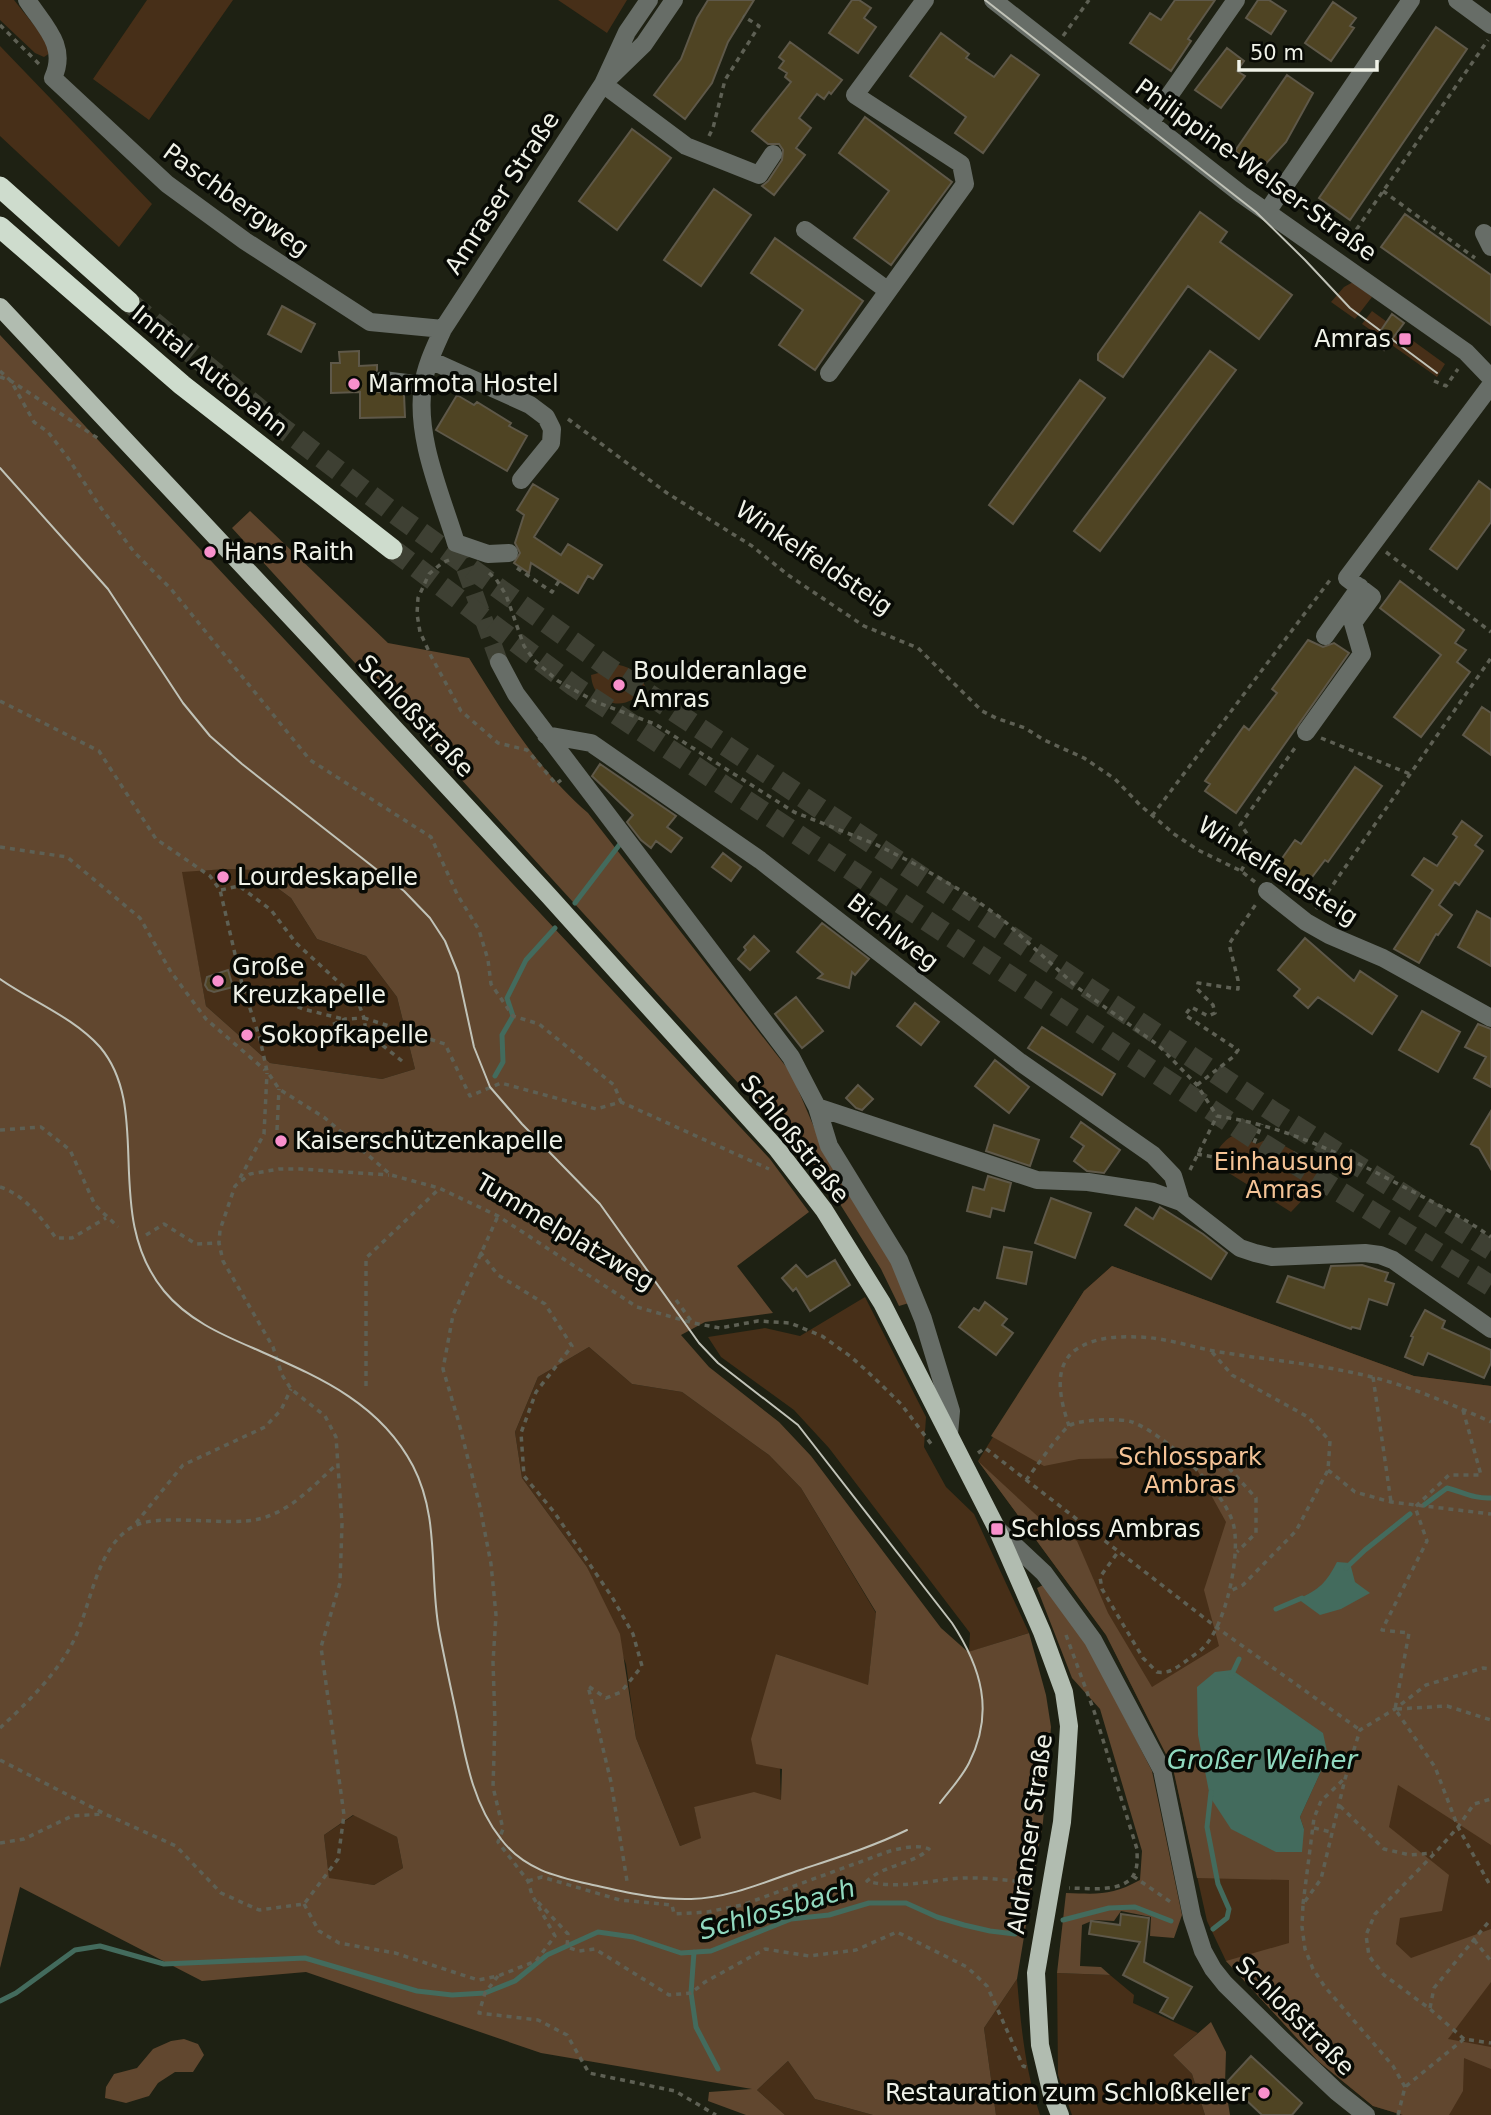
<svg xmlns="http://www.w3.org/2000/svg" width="1491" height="2115" viewBox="0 0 1491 2115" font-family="'DejaVu Sans',sans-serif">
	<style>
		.green { fill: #472f18 }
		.forest { fill: #61472f; fill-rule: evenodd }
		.water { fill: #436b5d }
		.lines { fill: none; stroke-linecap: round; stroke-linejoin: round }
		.stream { stroke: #436b5d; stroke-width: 5 }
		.building { fill: #4f4423; stroke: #5e5849; stroke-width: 2 }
		.minor-tunnel { stroke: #3e4033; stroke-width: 18; stroke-dasharray: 18 9; stroke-linecap: butt }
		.highway-tunnel { stroke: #3e4033; stroke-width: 21; stroke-dasharray: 21 10; stroke-linecap: butt }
		.path { stroke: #5e6054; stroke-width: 3.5; stroke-dasharray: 5 5; stroke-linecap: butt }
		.minor { stroke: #676d67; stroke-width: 18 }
		.major { stroke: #b1bcb0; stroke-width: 18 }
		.highway { stroke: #cedccd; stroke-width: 21 }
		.tram { stroke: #c1c3b8; stroke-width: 2 }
		.poi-dot { fill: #f890cc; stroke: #080a05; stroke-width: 2.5 }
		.labels { text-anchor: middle; stroke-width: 7; stroke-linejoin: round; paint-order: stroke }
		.street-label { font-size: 24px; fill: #f0f2e8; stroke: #080a05 }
		.poi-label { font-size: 24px; fill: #f0f2e8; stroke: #080a05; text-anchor: start }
		.park-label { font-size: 24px; fill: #f4c396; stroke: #080a05 }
		.water-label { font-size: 26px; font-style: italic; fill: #91d9bf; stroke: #080a05 }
	</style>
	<rect width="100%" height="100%" fill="#1e2113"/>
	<!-- green -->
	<path class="green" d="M0,0H14L49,44L50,53L44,57L35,53L0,20Z
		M147,0H233L149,120L93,79Z
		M558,0H627L607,33Z
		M0,46L152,204L119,247L0,136Z
		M1353,282L1372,297L1355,319L1331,302L1344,287Z
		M1372,311L1445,364L1437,377L1362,324Z
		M613,664C627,665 640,672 645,686C630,714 593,707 591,675L606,671Z
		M226,869L253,870L291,898L317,939L366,956L397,997L415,1069L382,1079L270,1063L206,1006L181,871Z
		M1240,1134L1256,1144L1270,1138L1325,1168L1311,1191L1291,1212L1216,1165L1213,1157C1220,1147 1227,1135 1240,1134Z
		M1112,1266L1414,1376L1491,1386V2115H1403L1373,2106L1318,2061L1226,1961L1207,1921L1173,1768L1106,1635L978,1461L1084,1291Z
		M865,1297L926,1417L924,1447L946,1487L974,1514L1029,1633L969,1652L970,1633L829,1448L794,1410L721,1357L708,1337L765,1328L800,1336Z
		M589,1347L632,1384L682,1392L769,1455L801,1488L876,1613L868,1686L776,1654L781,1801L694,1807L702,1838L680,1846L636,1738L626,1664L587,1567L522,1478L515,1432L538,1377Z
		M354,1815L397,1837L403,1868L374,1885L329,1879L324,1835Z
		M1057,1973L1110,1975L1134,1995L1133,2003L1198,2033L1173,2055L1192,2074L1205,2115H1072L1058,2075Z
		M1017,1979C1021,2027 1025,2069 1040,2115H996L984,2028Z
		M788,2061L815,2099L873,2115H785L757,2090Z"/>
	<!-- forest -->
	<path class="forest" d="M0,335L770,1159L809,1212L737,1266L773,1313L705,1322L681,1335L709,1367L779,1422L811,1456L941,1628L968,1652L1029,1633L1046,1695L1051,1727L1043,1822L1017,1979L984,2028L996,2115H873L815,2099L788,2061L757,2090L785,2115H746L708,2101L709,2092L752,2089L541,2053L306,1972L202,1981L20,1887L0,1968ZM226,869L253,870L291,898L317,939L366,956L397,997L415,1069L382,1079L270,1063L206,1006L182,872ZM589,1347L632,1384L682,1392L769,1455L801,1488L876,1612L868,1685L776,1654L751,1739L756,1764L782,1769L781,1800L754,1792L694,1807L701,1838L680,1846L636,1738L620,1634L587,1567L522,1478L515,1432L538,1377ZM353,1815L397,1837L403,1868L374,1885L329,1878L324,1835Z
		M250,511L388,643L469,658C503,713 539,771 588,813L791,1073L822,1146L891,1259L909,1303L899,1306L881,1269L821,1174L232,528Z
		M1112,1266L1414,1376L1491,1386V1845L1398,1785L1389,1827L1449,1875L1442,1911L1400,1918L1396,1944L1411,1958L1491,1929V1982L1448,2039L1491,2047V2069L1464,2058L1463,2091L1449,2115H1403L1373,2106L1318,2061L1226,1961L1289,1943V1880L1197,1878L1173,1768L1106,1635L978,1461L1047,1525L1077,1541L1108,1613L1152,1687L1219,1646L1204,1590L1226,1522L1190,1457L1079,1459L1044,1466L991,1436L1084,1291ZM1328,1756L1300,1817L1304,1829H1231Z
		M1043,1585L1088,1646L1152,1771L1182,1915L1174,1938L1150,1936L1151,1917L1121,1911L1114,1921L1094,1920L1082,1925L1080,1966L1101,1967L1110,1975L1057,1973L1066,1893C1098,1894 1111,1896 1140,1880L1142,1851L1100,1709L1072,1678L1037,1588Z
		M1211,2022L1226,2052L1225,2084L1230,2115H1205L1192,2074L1173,2055Z
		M184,2039L198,2044L204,2055L193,2072H175L158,2083L149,2096L126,2103L105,2098L106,2087L114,2074L137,2068L153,2049L171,2041Z"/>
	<!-- water -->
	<path class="water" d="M1337,1562L1350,1563L1355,1582L1370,1593L1341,1609L1320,1615L1298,1599C1320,1589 1326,1583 1337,1562Z
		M1232,1670L1323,1733L1328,1756L1300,1817L1304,1829L1302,1852H1276L1231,1829L1210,1797L1198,1735L1197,1687L1215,1672Z"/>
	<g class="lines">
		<!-- stream -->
		<path class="stream" d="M575,903L620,844
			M495,1076L503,1062L502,1035L513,1016L507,998L526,960L555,928
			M1424,1505L1447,1488C1463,1492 1474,1499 1491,1498
			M1346,1568L1365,1550L1410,1514
			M1276,1609L1302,1598
			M1231,1676L1239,1659
			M1211,1792L1207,1827L1218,1884L1229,1909L1227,1918L1213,1929
			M1063,1920L1109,1908L1135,1907L1171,1921
			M694,1952L691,1993L696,2027L718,2069
			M0,2001L16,1993L75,1950L100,1946L164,1964L305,1958L417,1991L452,1995L485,1993L515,1981L547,1955L598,1932L633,1937L681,1953L711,1951L791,1919L829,1915L869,1903H906L937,1917L964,1925L990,1931L1015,1934"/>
	</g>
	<!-- building -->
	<path class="building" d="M708,0H754L728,42L712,83L685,119L654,95L681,59L697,18Z
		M852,0H859L871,8L864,18L876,27L858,53L829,33Z
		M1175,0H1215L1188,39L1191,41L1171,71L1130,43L1150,13L1161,20Z
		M1258,0H1269L1286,11L1271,34L1246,18Z
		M1333,2L1356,18L1350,26L1354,28L1331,61L1305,43Z
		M1436,27L1467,49L1350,220L1319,198Z
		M941,33L969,54L966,58L994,77L1011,55L1039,75L983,153L955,133L966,117L910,76Z
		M790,42L842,80L831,94L829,92L824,99L817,94L799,118L811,128L796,148L805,155L774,195L762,186L768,181L782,160L783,150L779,144H768L752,131L791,82L785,77L787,73L779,68L784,61L779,57Z
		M1227,48L1244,61L1237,71L1245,76L1221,108L1195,90Z
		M1287,75L1313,93L1286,142L1261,169L1235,151Z
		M865,117L952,182L891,265L854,238L889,191L839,153Z
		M632,129L671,158L617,230L579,201Z
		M714,189L751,215L701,286L664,260Z
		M1200,212L1227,232L1220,242L1292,295L1259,339L1188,286L1123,377L1098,360V354Z
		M1405,214L1491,275V325L1381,247Z
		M775,238L863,301L815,370L779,345L803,310L751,273Z
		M282,306L315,324L301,352L268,334Z
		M1392,314L1404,323L1384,350L1373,342Z
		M359,351V366L377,365V370L372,379L378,392L404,394L405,417L360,418V392L331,393V363H340L339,352Z
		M1210,351L1236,370L1100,551L1074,531Z
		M1080,380L1105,398L1013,524L989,505Z
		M457,395L474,405L477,402L511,423L509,426L527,436L507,471L436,430Z
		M1479,481L1491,490V522L1457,569L1430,549Z
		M533,484L558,499L534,537L561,555L568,544L602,565L593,579L588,576L578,593L531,563L529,573L514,563L520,553L515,543L524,515L517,510Z
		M1400,581L1464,630L1455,643L1466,650L1457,662L1470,672L1421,737L1394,717L1441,655L1380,608Z
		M1308,640L1323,647L1334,643L1349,653L1236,813L1205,791L1210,784L1205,781L1244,726L1249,730L1277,693L1272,689Z
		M1482,707L1491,713V755L1463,735Z
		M600,764L676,816L667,827L682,838L671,852L656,841L651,848L641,840L627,822L633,815L592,776Z
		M1355,767L1382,786L1328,862L1325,860L1306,885L1278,864L1295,840L1301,844Z
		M1462,821L1482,836L1475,845L1483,851L1459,885L1455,882L1439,905L1452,915L1438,935L1436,934L1419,963L1394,949L1433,890L1412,875L1424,858L1437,866L1457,837L1453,834Z
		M723,853L741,867L731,881L712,867Z
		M1477,911L1491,919V966L1458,947Z
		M822,923L869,959L855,975L852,972L849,988L818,978L823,974L797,952Z
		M754,936L769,951L750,970L738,959L746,950L744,947Z
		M1305,938L1354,981L1360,971L1397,996L1372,1034L1318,997L1308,1008L1294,996L1300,989L1278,970Z
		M228,970L233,987L214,992L208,990L205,985L207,977Z
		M796,997L823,1031L802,1048L775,1014Z
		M915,1003L939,1022L921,1045L897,1026Z
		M1422,1011L1460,1032L1438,1072L1399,1050Z
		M1478,1024L1491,1029V1087L1474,1078L1486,1057L1465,1047Z
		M1042,1027L1115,1074L1102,1095L1028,1048Z
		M995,1060L1029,1087L1009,1113L975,1086Z
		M858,1085L873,1099L862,1110L856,1108L846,1098Z
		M1491,1111V1169L1479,1148L1471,1144Z
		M1081,1122L1120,1150L1104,1173L1087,1171L1074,1161L1084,1146L1071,1137Z
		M994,1125L1039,1140L1030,1166L986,1151Z
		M988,1176L1011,1183L1004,1211L992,1208L990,1217L967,1211L973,1187L984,1190Z
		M1051,1198L1091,1213L1075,1258L1035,1243Z
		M1160,1207L1203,1234L1227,1253L1211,1279L1125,1225L1136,1208L1153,1219Z
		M1004,1247L1032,1252L1026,1284L997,1278Z
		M835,1260L850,1285L810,1311L796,1288L793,1291L782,1278L796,1265L807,1277Z
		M1362,1265L1388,1273L1385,1281L1394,1284L1387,1305L1369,1299L1360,1329L1352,1327L1351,1329L1277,1302L1288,1276L1324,1288L1331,1266Z
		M985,1302L1007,1319L1002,1325L1013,1333L996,1355L959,1327L974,1308L979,1311Z
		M1425,1310L1445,1321L1442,1328L1491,1350V1363L1484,1378L1428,1353L1423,1365L1405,1357L1413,1337L1411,1336Z
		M1121,1914L1149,1918L1144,1962L1192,1987L1173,2019L1160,2012L1168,1998L1123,1975L1140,1942L1089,1934L1091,1921L1120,1925Z
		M1251,2056L1302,2103L1292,2115H1262L1227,2082Z"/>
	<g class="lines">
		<!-- minor-tunnel -->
		<path class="minor-tunnel" d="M456,543L499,662"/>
		<!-- highway-tunnel -->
		<path class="highway-tunnel" d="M129,302L281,427L398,516L605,665L1272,1111L1491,1250
			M392,549L574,686L1252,1137L1491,1286"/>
		<!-- path -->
		<path class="path" d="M0,25L39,64
			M1063,36L1089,0
			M709,136L713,128L725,80L759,26L743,16
			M1383,191L1475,258
			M1345,246L1488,40
			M0,371L11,381L34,422L48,432L68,458L101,508L134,552L171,589L310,760L431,837L457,894L479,930L488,960L491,984L513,1016L539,1024L614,1085L621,1102
			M0,377L11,381L99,439
			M1434,381L1446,386L1458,369
			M568,419L667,493L752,546L788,575L864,626L918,648L982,711L996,718L1025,728L1044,740L1084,758L1115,779L1140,805L1174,834L1198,850L1241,871L1255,882
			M1386,552L1491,632
			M449,560L442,563L429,574L418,598L417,614L420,632L431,656L461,711L498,743L527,750L556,784L561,780
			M517,568L552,592L559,581
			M489,573L496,579L506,595L524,646L534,660L558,681L596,702L655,724L794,812L875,844L917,865L970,896L1001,918L1078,988L1158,1045L1197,1085L1217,1116C1286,1126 1341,1154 1402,1186C1433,1202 1463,1217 1491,1237
			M0,701L99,751L156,839L210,876L220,890L242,984L260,1039L267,1071L279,1089L325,1118L391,1175L439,1188L498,1216L637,1307L693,1323L720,1328L758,1321L790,1323L822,1336L850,1356L868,1372L901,1404L932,1445
			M1321,738L1410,774
			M1152,816L1330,580
			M0,847L67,857L140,918L171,972L206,1019L265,1070
			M1241,871C1251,854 1255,839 1240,825L1297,745
			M221,890L239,886L271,910L296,943L357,999L364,1018L345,1019L323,1029L260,1039
			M1316,909L1491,658
			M242,984L303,1009L343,1019
			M402,1061L366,1032L364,1018L445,1044L470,1096L501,1083L596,1109L621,1102L769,1169
			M1197,1085L1233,1057L1238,1050L1185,1015L1191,1007L1208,1016L1215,1013L1213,1005L1197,989L1198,983L1238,989V980L1229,944L1256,904
			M0,1130L41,1127L70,1150L95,1205L118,1227
			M277,1130L279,1089
			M1254,1143L1262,1124
			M1197,1154L1213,1157
			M1190,1170L1217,1116
			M240,1178L264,1134L267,1073
			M0,1187C24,1194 42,1219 56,1238H72L106,1218
			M146,1235L164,1224L196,1244L219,1243
			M480,1252L498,1275L545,1304L572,1346L536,1392L521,1433L524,1476L554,1512L612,1597L633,1634L642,1666L621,1692L606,1698L588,1686L611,1782L627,1881
			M676,1300L692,1322
			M1212,1352L1232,1375L1308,1417L1330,1441L1328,1470L1296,1531L1243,1585L1230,1591
			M1373,1377L1391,1502
			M366,1386V1258L439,1189
			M1463,1410L1481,1475H1449L1415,1507L1427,1541L1382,1630L1409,1633L1395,1709L1435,1767L1458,1827L1491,1887
			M1069,1426C1061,1402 1052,1369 1074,1351C1091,1338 1115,1336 1136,1337C1163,1337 1188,1346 1214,1351C1266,1360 1320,1364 1372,1377C1412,1387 1453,1405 1491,1422
			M978,1453L985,1448L1216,1627L1360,1730
			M1190,1463L1227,1466L1256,1498V1533L1237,1552
			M1328,1470L1355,1492L1391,1502L1491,1514
			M1026,1480C1034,1470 1061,1431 1069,1426C1078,1419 1122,1418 1132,1422C1165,1434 1227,1492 1234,1527C1240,1558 1226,1625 1203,1648C1198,1653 1191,1657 1186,1661C1176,1668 1169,1674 1157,1672L1143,1658L1102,1589L1100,1577L1118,1552
			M136,1523L183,1465L265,1427L281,1410L291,1389
			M1066,1635L1094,1711L1137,1849C1137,1856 1138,1865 1135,1872C1127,1894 1087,1888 1069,1888
			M1397,1709L1447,1706L1491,1720
			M0,1728C27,1703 59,1672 75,1638C92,1602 96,1549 132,1527C157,1512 228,1527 259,1519C291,1511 312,1487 336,1465
			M0,1760L105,1814L176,1846L221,1893L259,1910L304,1904L338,1859L344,1815L321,1647L340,1583L342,1524L336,1437L325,1416L291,1389L282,1375L273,1347L223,1261L219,1243L220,1230L235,1186L250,1174L279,1169H301L389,1175
			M1340,1806L1384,1849L1410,1855L1433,1853
			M1314,1828L1331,1832
			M0,1843L24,1839L72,1816L103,1814
			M1133,1876L1172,1903
			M528,1881L542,1877L620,1900L672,1905L674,1914L707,1912L742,1905L890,1851C902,1848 918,1844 929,1849C912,1865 885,1864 867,1881C893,1889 923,1882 950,1879C978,1876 1005,1880 1033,1883
			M538,1902L568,1934L567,1947L579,1951L595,1949L669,1995L691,1993L705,1982L765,1949L809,1956L856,1950L897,1932L967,1967L987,1986L1023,2066L1026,2067
			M304,1904L319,1931L339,1943L395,1953L478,1980L498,1976L536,1961L555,1936L532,1895L528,1881L498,1842L503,1829L493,1787L495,1722L493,1662L496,1615L491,1564L480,1507L459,1423L443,1369L453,1315L498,1216
			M1303,1904L1314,1818L1321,1801L1343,1780
			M1474,1940L1491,1961
			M498,1976L485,1993L479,2013L538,2020L567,2035L589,2073L675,2091L716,2115
			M1430,2008L1434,1988L1491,1919
			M1464,2039L1430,2009L1384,1975L1369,1956L1366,1935L1375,1914L1435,1853L1458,1827L1474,1804L1491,1799
			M1405,2087L1393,2066L1325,1987L1313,1969L1305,1949L1302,1927L1303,1904L1321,1879L1345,1779L1360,1730L1395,1709L1426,1685L1483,1668L1491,1669
			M1398,2115L1405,2087L1464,2039L1491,2043"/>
		<!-- minor -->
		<path class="minor" d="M27,0C44,26 68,46 53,78L167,184L245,241L370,322L443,329
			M993,0L1241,194L1466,352L1491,378
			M1457,0L1491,25
			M610,77L644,44L674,0
			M603,84L686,146L759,175L773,154
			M1150,123L1236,0
			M1267,212L1411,0
			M805,230L887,290
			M1484,233L1491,247
			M430,360L530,405L546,417L552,429L551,443L521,480
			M829,373L965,184L961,164L855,95L925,0
			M383,380L423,385
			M509,553L488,554L456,543C441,494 415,437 423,385C426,365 435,347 443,329L603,84L627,32L649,0
			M1325,636L1360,587
			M499,662L516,694L791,1057L817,1107L829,1146L899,1260L923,1319L951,1411L949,1434
			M1306,732L1362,654L1353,623L1372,597L1347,578L1491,385
			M546,735L591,743L760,860L1020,1062L1153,1155L1173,1176L1181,1202
			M1267,891L1306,922L1329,935L1383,958L1491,1018
			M817,1107L1037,1180L1088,1182L1153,1192L1181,1202L1240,1248L1255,1253L1272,1257L1365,1253L1380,1255L1393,1260L1491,1329
			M997,1529L1044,1573L1093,1640L1162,1770L1192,1917L1203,1951L1213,1969L1225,1984L1284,2042L1337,2092L1366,2115"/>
		<!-- major -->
		<path class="major" d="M0,307L320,648L549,896L777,1149L824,1210L882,1303L997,1529L1042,1632L1064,1692L1069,1726L1066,1773L1062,1822L1036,1973L1040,2045L1052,2095L1060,2115"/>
		<!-- highway -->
		<path class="highway" d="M0,187L129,302
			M0,227L182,385L392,549"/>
		<!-- tram -->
		<path class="tram" d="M985,0L1256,212L1305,260L1350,308L1437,373
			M0,468L108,589L183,703L210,736L242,764L404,891L430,918L445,941L458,973L474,1047L490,1087L522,1124L600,1204L699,1343L718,1363L798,1425L952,1623C981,1667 995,1712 969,1763C962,1777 950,1790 940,1803
			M0,979C33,1002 73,1017 100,1047C154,1111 101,1214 164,1291C187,1319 220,1334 253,1348C316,1376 379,1401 413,1466C440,1518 429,1575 439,1630C444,1657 450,1684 456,1712C465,1755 472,1803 501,1839C524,1870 558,1877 593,1885C625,1892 657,1900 691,1899C729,1898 765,1882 800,1870C836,1858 872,1847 907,1830"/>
	</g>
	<!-- markers -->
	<g class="poi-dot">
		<rect x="1398" y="332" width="14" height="14" rx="3.5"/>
		<circle cx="354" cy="384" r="7"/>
		<circle cx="210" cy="552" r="7"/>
		<circle cx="619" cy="685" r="7"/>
		<circle cx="223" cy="877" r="7"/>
		<circle cx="218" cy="981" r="7"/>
		<circle cx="247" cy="1035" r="7"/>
		<circle cx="281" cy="1141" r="7"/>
		<rect x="990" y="1522" width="14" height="14" rx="3.5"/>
		<circle cx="1264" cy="2093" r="7"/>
	</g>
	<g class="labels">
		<!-- street labels -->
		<g class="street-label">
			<text transform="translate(1256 170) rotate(36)" y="8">Philippine-Welser-Straße</text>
			<text transform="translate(502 193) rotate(-57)" y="8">Amraser Straße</text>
			<text transform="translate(236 200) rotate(36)" y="8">Paschbergweg</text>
			<text transform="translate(210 371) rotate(39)" y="8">Inntal Autobahn</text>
			<text transform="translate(814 558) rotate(34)" y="8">Winkelfeldsteig</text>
			<text transform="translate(416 716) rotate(47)" y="8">Schloßstraße</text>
			<text transform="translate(1278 871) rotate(32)" y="8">Winkelfeldsteig</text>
			<text transform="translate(893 932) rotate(38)" y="8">Bichlweg</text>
			<text transform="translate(795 1139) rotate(51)" y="8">Schloßstraße</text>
			<text transform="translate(565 1232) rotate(31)" y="8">Tummelplatzweg</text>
			<text transform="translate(1030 1834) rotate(-82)" y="8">Aldranser Straße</text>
			<text transform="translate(1295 2016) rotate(45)" y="8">Schloßstraße</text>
		</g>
		<!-- poi labels -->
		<g class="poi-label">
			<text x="1391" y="347" text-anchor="end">Amras</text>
			<text x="368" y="392">Marmota Hostel</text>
			<text x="224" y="560">Hans Raith</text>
			<text x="633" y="679">Boulderanlage<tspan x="633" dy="28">Amras</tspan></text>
			<text x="237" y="885">Lourdeskapelle</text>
			<text x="232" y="975">Große<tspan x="232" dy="28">Kreuzkapelle</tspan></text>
			<text x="261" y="1043">Sokopfkapelle</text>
			<text x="295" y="1149">Kaiserschützenkapelle</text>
			<text x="1011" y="1537">Schloss Ambras</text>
			<text x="1250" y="2101" text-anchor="end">Restauration zum Schloßkeller</text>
		</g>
		<!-- park labels -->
		<g class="park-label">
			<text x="1284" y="1170">Einhausung<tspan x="1284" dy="28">Amras</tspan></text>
			<text x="1190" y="1465">Schlosspark<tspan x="1190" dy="28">Ambras</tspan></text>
		</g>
		<!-- water labels -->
		<g class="water-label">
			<text x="1262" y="1769">Großer Weiher</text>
			<text transform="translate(777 1909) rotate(-16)" y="9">Schlossbach</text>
		</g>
	</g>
	<!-- scale -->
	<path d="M1239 60v10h138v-10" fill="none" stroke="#f0f2e8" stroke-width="3.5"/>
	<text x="1250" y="60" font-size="21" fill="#f0f2e8" stroke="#080a05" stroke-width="5" paint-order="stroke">50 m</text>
</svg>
